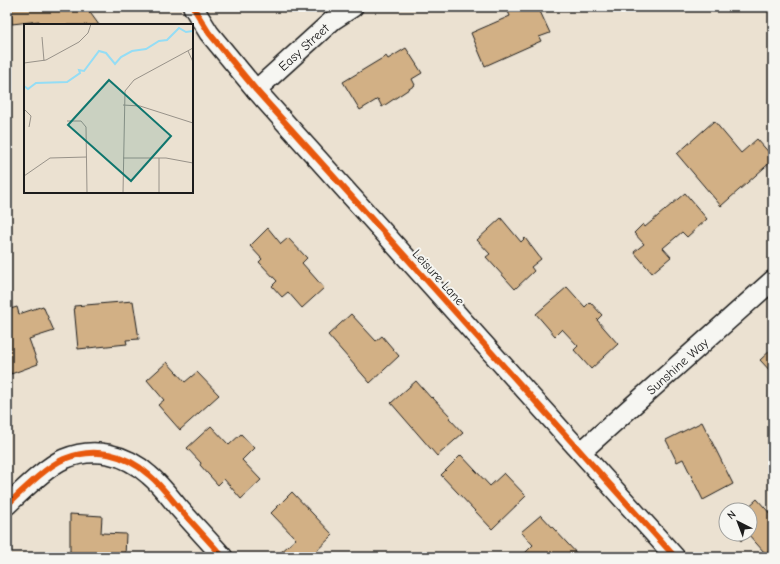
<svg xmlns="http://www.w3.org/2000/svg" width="780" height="564" viewBox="0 0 780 564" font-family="'Comic Neue',sans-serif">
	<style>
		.building { fill: #d2b085; stroke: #1c1c1c }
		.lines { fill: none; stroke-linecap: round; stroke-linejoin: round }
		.minor-casing { stroke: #1c1c1c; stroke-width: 22 }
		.minor { stroke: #f6f6f2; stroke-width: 19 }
		.cycleway-casing { stroke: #f6f6f2; stroke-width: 8 }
		.cycleway { stroke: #e8590c; stroke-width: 6 }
		.labels { text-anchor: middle; stroke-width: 4; stroke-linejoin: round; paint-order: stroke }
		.street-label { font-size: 13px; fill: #1c1c1c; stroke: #f6f6f2 }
		.inset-river { fill: none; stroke: #94ddf5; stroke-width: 2 }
		.inset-road { fill: none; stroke: #989289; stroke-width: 1 }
		.view { fill: #0f766e; fill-opacity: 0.15; stroke: #0f766e; stroke-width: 2 }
		.inset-edge { fill: none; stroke: #1c1c1c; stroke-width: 2 }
	</style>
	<rect width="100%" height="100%" fill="#ebe1d1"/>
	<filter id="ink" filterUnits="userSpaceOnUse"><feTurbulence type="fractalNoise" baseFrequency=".025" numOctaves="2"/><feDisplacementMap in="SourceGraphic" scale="8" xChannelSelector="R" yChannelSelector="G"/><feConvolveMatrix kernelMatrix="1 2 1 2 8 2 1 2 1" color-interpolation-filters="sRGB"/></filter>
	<g filter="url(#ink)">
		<!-- building -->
		<path class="building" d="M11,7H86L99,25H40L39,21L12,24Z
			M506,7H538L550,33L539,37L541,41L485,66L471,33L510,16Z
			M406,48L422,73L412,79L415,85L382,107L378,99L360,110L343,82L386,56L388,59Z
			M714,121L741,153L757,139L773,157V160L721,206L677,154Z
			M685,193L707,219L687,237L682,232L663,248L671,257L652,273L634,252L644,244L634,233L643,224L645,227Z
			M501,218L521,242L525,238L541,259L531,267L534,271L515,289L486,257L490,254L477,240Z
			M268,228L281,244L288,238L307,258L302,263L324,288L302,308L288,292L282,297L272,286L277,281L259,262L262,259L250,246Z
			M567,287L585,307L590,302L602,315L597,320L618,344L591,369L574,350L578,346L562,329L555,336L536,314Z
			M133,301L139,339L126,340L127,344L78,349L74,306Z
			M43,306L54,331L29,339L38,364L11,374L7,362V310L17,307L19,314Z
			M351,314L376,341L382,336L399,356L370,383L328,335Z
			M773,348V374L760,360Z
			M167,362L185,382L197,372L219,395L180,430L158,405L164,400L147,380Z
			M416,381L431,398L432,397L451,417L449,418L463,433L437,456L391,403Z
			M702,422L733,484L703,500L683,459L677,462L666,440Z
			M211,426L229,445L241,434L254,448L242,460L261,480L241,499L224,479L218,485L200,465L201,463L187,448Z
			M461,455L490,486L504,473L526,496L492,529L441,475Z
			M292,492L333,535L310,557H284L280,553L296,539L271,513Z
			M757,499L773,517V557H758L764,552L748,534L741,541L734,534H750V510H745Z
			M70,514L102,516L101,533L126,534L125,557H70Z
			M541,515L580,557H522V556L533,545L521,532Z"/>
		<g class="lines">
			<defs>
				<g id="minor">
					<path d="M193,7L209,33L256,90L675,557"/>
					<path id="s1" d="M256,90L333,20L353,7"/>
					<path id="s2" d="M581,452L773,280"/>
					<path d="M7,505C22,491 47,466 64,459C94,446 126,454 149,475C160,484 169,496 178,507C193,524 208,540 223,557"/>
				</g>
			</defs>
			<!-- minor casing -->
			<use href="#minor" class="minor-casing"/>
			<!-- minor -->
			<use href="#minor" class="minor"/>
			<defs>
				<path id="cycleway" d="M193,7L209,33L256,90L675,557
					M7,505C22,491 47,466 64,459C94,446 126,454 149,475C160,484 169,496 178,507C193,524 208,540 223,557"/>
			</defs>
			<!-- cycleway casing -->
			<use href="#cycleway" class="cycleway-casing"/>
			<!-- cycleway -->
			<use href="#cycleway" class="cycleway"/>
		</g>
	</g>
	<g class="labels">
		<!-- street labels -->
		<g class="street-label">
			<text dy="5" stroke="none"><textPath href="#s1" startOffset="64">Easy Street</textPath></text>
			<text transform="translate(439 277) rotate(48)" y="5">Leisure Lane</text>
			<text dy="5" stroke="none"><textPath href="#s2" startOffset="129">Sunshine Way</textPath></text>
		</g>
	</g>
	<!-- overview -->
	<g transform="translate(24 24)">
		<rect width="169" height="169" fill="#ebe1d1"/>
		<path class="inset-river" d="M0,62L4,65L12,59L43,58L56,49L55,46L60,47L75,27L82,29L91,40L97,33L108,27L122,25L135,17L143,16L155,4L162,8L169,7"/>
		<path class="inset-road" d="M18,13L20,37M164,27L169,38M0,39L22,36L55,18L64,9L67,0M99,81L116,82L169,99M0,85L7,92L5,103M43,97H57L62,103L63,169M99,134H142L169,139M135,134V169M0,152L26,134L63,133M46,169H61M99,169L101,67L110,56L169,24"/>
		<path class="view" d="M85,56L147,112L107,157L44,101Z"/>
		<rect width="169" height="169" class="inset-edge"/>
	</g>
	<!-- margin -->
	<rect width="780" height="564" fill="none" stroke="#f6f6f2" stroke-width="24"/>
	<rect x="12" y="12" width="756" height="540" fill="none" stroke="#1c1c1c" stroke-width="1.5" filter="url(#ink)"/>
	<!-- north arrow -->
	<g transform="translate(738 522) rotate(318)"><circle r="19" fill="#f6f6f2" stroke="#9f9f9c"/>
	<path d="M0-3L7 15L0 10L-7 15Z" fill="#1c1c1c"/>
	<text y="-6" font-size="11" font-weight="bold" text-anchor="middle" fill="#1c1c1c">N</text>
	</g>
</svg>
